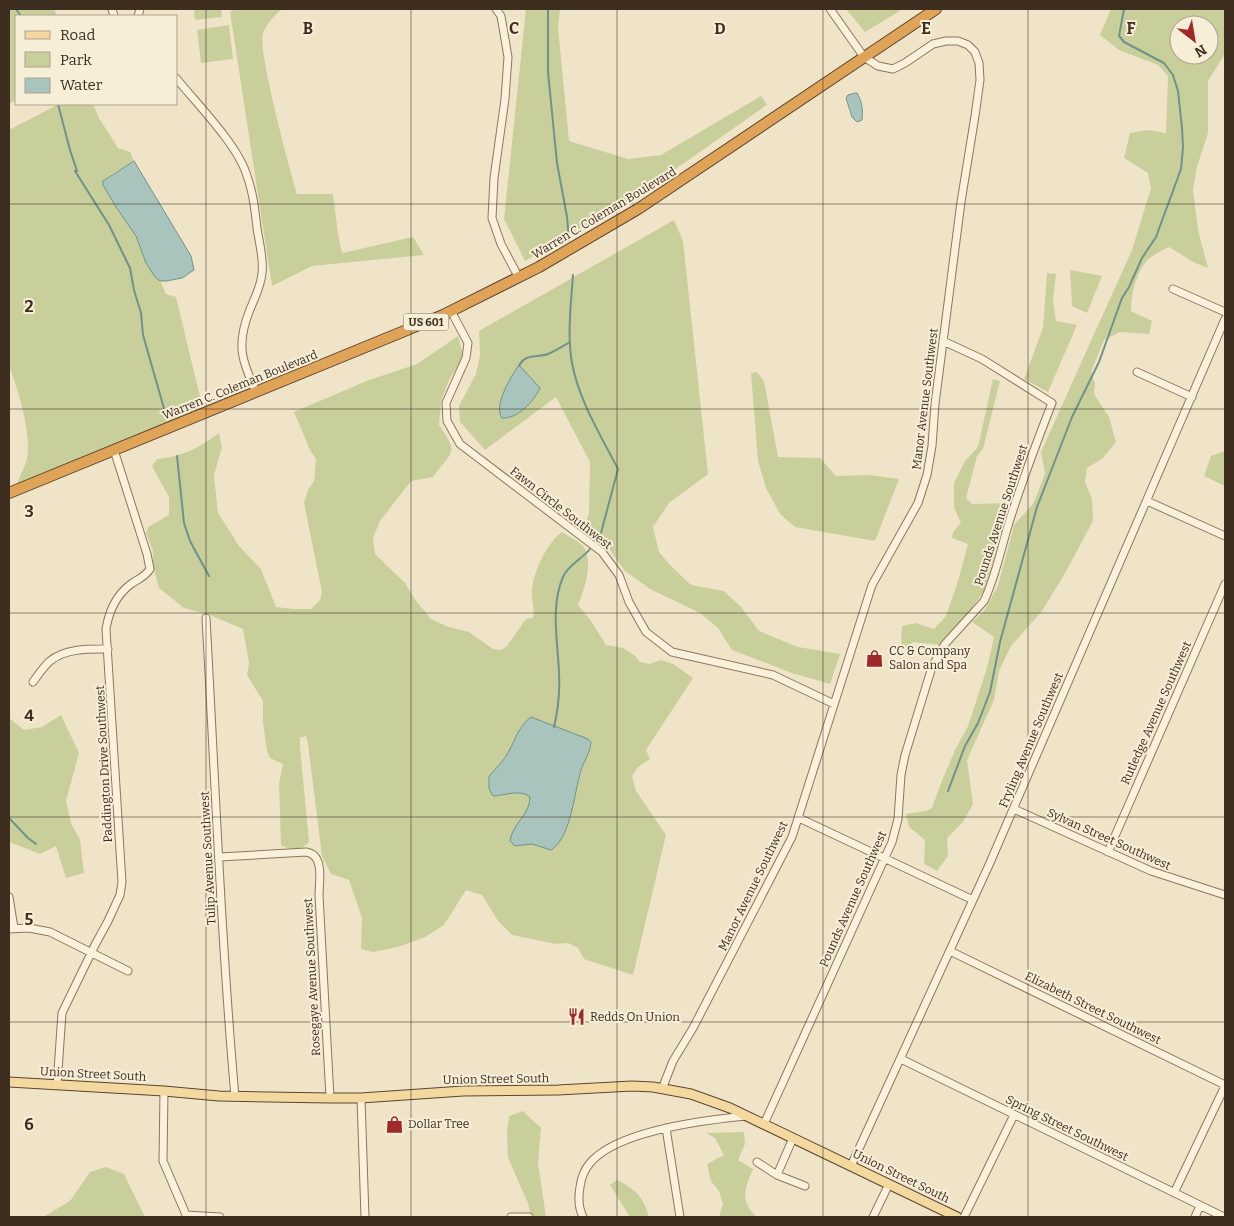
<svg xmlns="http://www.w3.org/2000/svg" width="1234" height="1226" viewBox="0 0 1234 1226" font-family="Bitter,serif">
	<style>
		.green { fill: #c9cf9b; fill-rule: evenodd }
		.water { fill: #a9c4bc; stroke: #6f938a }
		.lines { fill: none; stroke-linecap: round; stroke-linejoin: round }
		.stream { stroke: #6f938a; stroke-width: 2 }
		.minor-casing { stroke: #8d765c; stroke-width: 9 }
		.major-casing { stroke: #5b4430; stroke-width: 11 }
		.highway-casing { stroke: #5b4430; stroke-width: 12 }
		.minor { stroke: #faf1dc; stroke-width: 7 }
		.major { stroke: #f3d9a0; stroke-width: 9 }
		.highway { stroke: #e0a458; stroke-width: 10 }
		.grid { fill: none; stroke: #3d2e20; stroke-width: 1; stroke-opacity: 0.55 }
		.labels { text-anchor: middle; stroke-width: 4; stroke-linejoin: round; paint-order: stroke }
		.shield { fill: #f7eed8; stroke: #756857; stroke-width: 1 }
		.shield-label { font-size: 11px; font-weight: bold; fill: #3d2e20 }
		.street-label { font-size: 12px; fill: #3d2e20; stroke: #f7eed8 }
		.poi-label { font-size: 12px; fill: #3d2e20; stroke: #f7eed8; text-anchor: start }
		.grid-label { font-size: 16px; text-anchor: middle; font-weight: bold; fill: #3d2e20; stroke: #f7eed8; stroke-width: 4; stroke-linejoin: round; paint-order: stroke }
	</style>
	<rect width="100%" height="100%" fill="#f0e4c8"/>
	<!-- green -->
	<path class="green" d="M9,9H54L57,16H16V100L9,104Z
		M221,9L222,17L195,20L194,9Z
		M236,9H282C275,14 266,25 263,33C257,49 290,170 297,194H333L338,234L342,253L413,237L424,255L312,266L272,286L230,12Z
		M526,9H560L558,27L569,141L628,159L661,155L761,96L767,105L640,194L525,261L504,219Z
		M846,9H903L865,32Z
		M1111,9H1225V54L1208,81V133L1197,167L1193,189L1198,230L1208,268L1195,263L1169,247C1163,250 1157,253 1151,257C1137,267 1131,294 1131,311L1152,321L1149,334L1120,332L1104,340L1091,372L1095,383L1094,394L1109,417L1116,442L1102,459L1087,468L1085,482L1092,499L1093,521L1064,575L1042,611L1011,646L999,671L994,700L967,760L973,804L963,822L947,838L948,856L937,871L924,864L925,840L909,827L906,814L926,811L932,808L941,783L955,750L968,726L987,668L994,637L972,622L984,611L998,586L1014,525L1033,504L1045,474L1041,452L1132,250L1151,188L1148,173L1124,158L1130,133L1148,130L1166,133L1168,76L1158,65L1119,50L1100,35ZM1179,25H1209V55H1179Z
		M229,25L233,59L201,63L197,30Z
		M59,104H93L99,118L118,148L130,152L134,161L109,176L116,207L136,236L146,263L155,276L160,281L166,294L176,297L200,397L199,409L17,484C20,476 25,467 27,458C32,436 18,388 9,366V130Z
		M674,220L683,241L708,474L669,503L653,527L659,552L671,566L691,585L724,591L741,607L759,631L798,647L840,654L830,684L792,673L732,650L718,628L700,613L650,589L625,571L610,550L585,525L589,513L590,462L556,397L485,450L460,422L459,406L476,374L480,355L479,331Z
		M1070,270L1102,276L1087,313L1072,306Z
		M1047,273L1056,274L1053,300L1056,321L1077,325L1048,392L1024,379L1043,328Z
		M458,336L463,354L458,366L449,380L441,401L439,425C459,454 453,450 433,477L411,481L380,521L373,538L375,554L405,583L416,601L431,619L446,626L469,632L493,649L501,650L507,646L526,619L533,618C535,610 532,602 532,594C531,576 547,542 562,532C568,536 576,540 582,545C595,558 584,591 578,605L591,621L606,645L623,648L634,655L640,662L649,664L661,660L673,664L693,678L646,750L650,759L638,767L632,776L636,791L666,835L633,975L584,959L578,948L568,943L556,944L512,935L498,921L482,895L466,890L444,925L425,937L398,947L373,952L361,949L362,918L349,880L331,874L322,856L308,744L306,736L300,738V747L309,842C301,851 291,851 281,845L279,784L283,764L270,758L267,751L263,722V701L247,675L249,663L243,629L210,615L184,608L159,588L153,566V551L146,533L148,527L169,515V497L152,466L157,459C181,457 200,448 219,433L222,447L214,475L218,513L239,546L261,569L276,607L294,609H311L320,600L322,592L304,503L308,490L314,481L316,459L310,450L294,412L369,380L417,364Z
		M757,372L764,381L778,457L820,458L836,476L870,475L899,479L875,541L795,527L780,514L766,488L758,461L751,373Z
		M993,379L1000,381L983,449L977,456L966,498L972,504L1009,503L985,589L970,611L940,645L913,642L905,648L901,646L902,626L916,623L934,629L946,616L958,581L968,544L952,538L953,532L961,523L954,508V483L965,461L978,447Z
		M1225,451V486L1204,476L1211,456Z
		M61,715L79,753L66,801L71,823L80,840L84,873L66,878L56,846L40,854L9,842V718L24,730L42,727Z
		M523,1111L541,1128L538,1163L546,1217H531L528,1203L508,1158L507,1132L509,1116Z
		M744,1132L745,1144L738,1160L753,1169C744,1190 740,1199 756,1217H719L723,1204L719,1191L711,1181L707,1164L724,1155L715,1138L706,1133Z
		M106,1167L124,1174L145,1217H43L70,1201L90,1172Z
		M617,1180C635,1189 644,1197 649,1217H630L610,1185Z"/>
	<!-- water -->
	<path class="water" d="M855,93H857C862,101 863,110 862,120L857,122L852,117L846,98L848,95Z
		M134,161L191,256L194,270L182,278L166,281H160L155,277L146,263L136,236L116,207L103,185V181Z
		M519,365L540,388C534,401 518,419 502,418C493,406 511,376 519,365Z
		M531,717L588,739L591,742C590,752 586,758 582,767C574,790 572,837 551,850L532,844L515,846L510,841C512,824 530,815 530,797C520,789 506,795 494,796L492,795L489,788V776C496,768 504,761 509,751C516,738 519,726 531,717Z"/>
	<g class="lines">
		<!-- stream -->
		<path class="stream" d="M16,9L21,16
			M548,9V72L557,163L567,217L569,240
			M58,104L70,150L77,171H75L109,225L130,268L134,290L141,313L143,335L167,419
			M573,275C571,304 567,334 572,363C579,401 601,436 618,469L601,533L596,541
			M519,366C525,353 537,358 548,354C555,351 563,346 570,342
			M177,456L184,523L190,541L209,576
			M554,727C558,710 560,691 559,673C558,642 550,607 563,577C566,567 583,558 590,549
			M948,791L965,746L978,723L990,692L1000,642L1037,507L1072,417L1099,362L1122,298L1129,287L1142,258L1156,237L1181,169L1183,147L1182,128L1178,91L1173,75L1164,63L1124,42L1119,36L1124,9
			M9,818L28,838L36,844"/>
		<defs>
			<path id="minor" d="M112,9L114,16
				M496,9L501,16L508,57L505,99L494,178L492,218L501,244L519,278
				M138,16L140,9
				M176,78C197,104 238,145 247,176C253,192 255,210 257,228C259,242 264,259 262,273C261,287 254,299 249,312C236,346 242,361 256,392
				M1173,289L1225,312
				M451,311L468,343L466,358L446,403L447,421L460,444L602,552L619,575L629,602L646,632L672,652L773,675L834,704
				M1137,372L1192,397
				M1147,501L1225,536
				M206,618C215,778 221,938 235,1097
				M33,682C38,675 44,666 50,661C66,648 89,649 108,649
				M1014,809L1151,871L1225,895
				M799,818L973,900
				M1108,852L1225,584
				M220,857L306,852C325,855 319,881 319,895L330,1098
				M9,897L14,928
				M9,929L29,928L50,932L128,971
				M950,951L1225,1085
				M901,1059L1224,1217
				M57,1085L62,1013L95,945L108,921L120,895L122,882L106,629C109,611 116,595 131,584C138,579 145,577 150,569L147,554L114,450
				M662,1089L673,1061L693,1028L792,837L872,585L918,503L927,475L932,446L935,404L961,202L975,116L980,80L979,63L975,52L968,45L958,41H946L933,44L905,63L893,69L878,66L864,57L830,9
				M164,1091L163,1161L187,1217
				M361,1098L365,1217
				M764,1124L892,842L898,819L901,775L905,755L932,667L945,644L984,601C995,578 1000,553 1007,529C1020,486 1036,444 1052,403L982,359L943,341
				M666,1128L680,1217
				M757,1162L777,1175L805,1186
				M851,1166L989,865L1225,319
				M777,1175L793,1138
				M1174,1193L1225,1086
				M186,1215L220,1217
				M511,1217H529
				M583,1217C578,1207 578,1198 580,1187C581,1179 585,1169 590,1163C618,1130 705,1120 746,1116
				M873,1217L889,1184
				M964,1217L1014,1115
				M1195,1217L1200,1206"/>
			<path id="major" d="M9,1082L164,1091L219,1096L330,1098H361L463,1091L558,1090L632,1086L653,1087L691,1094L730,1108L957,1217"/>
			<path id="highway" d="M9,493L402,332L443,315L539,267L638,209L936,9"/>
		</defs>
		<!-- minor casing -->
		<use href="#minor" class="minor-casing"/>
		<!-- major casing -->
		<use href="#major" class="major-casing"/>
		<!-- highway casing -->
		<use href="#highway" class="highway-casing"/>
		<!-- minor -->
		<use href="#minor" class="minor"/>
		<!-- major -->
		<use href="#major" class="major"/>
		<!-- highway -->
		<use href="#highway" class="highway"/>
	</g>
	<!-- grid -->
	<path class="grid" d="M206,9V1217M411,9V1217M617,9V1217M823,9V1217M1028,9V1217M9,204H1225M9,409H1225M9,613H1225M9,817H1225M9,1022H1225"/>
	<!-- icons -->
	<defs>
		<symbol id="shop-bare" viewBox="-9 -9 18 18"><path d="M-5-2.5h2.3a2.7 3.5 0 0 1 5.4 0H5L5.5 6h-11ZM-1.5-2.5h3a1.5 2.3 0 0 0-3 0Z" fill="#9e2a2b" stroke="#f7eed8" stroke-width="2.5" paint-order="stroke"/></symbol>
		<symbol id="restaurant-bare" viewBox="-9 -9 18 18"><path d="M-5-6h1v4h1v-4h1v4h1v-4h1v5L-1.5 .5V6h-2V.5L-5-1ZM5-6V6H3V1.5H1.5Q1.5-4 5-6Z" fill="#9e2a2b" stroke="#f7eed8" stroke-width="2.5" paint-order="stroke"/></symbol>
	</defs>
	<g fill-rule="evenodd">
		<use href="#shop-bare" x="862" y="646" width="25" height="25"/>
		<use href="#restaurant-bare" x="564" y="1004" width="25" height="25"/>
		<use href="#shop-bare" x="382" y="1112" width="25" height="25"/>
	</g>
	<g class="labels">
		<!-- shield labels -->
		<rect class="shield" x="403.5" y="313.5" width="45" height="17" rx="4"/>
		<g class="shield-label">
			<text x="426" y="326">US 601</text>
		</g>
		<!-- street labels -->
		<g class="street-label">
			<text transform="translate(604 213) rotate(-31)" y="4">Warren C. Coleman Boulevard</text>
			<text transform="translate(240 385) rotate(-22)" y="4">Warren C. Coleman Boulevard</text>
			<text transform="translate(925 399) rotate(-83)" y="4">Manor Avenue Southwest</text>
			<text transform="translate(561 508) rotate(38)" y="4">Fawn Circle Southwest</text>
			<text transform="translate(1001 515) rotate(-72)" y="4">Pounds Avenue Southwest</text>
			<text transform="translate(1156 713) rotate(-66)" y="4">Rutledge Avenue Southwest</text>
			<text transform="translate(1031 740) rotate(-67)" y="4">Fryling Avenue Southwest</text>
			<text transform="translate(104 764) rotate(-93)" y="4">Paddington Drive Southwest</text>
			<text transform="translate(1109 839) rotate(24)" y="4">Sylvan Street Southwest</text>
			<text transform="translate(208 858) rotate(-93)" y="4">Tulip Avenue Southwest</text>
			<text transform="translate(753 886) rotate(-64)" y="4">Manor Avenue Southwest</text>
			<text transform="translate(853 899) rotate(-66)" y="4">Pounds Avenue Southwest</text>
			<text transform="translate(312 977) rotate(-93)" y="4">Rosegaye Avenue Southwest</text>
			<text transform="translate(1093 1008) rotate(26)" y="4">Elizabeth Street Southwest</text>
			<text transform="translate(93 1074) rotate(3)" y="4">Union Street South</text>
			<text transform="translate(496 1079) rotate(-1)" y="4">Union Street South</text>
			<text transform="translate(1067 1128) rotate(26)" y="4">Spring Street Southwest</text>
			<text transform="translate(901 1176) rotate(26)" y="4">Union Street South</text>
		</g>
		<!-- poi labels -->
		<g class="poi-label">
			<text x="889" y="655">CC &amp; Company<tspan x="889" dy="14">Salon and Spa</tspan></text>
			<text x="590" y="1021">Redds On Union</text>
			<text x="408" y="1128">Dollar Tree</text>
		</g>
	</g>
	<g class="grid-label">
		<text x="308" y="34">B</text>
		<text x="514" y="34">C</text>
		<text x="720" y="34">D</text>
		<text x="926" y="34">E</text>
		<text x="1131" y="34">F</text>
		<text x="29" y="312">2</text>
		<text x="29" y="517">3</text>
		<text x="29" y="721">4</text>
		<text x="29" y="925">5</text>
		<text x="29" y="1130">6</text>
	</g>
	<!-- border -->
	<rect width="1234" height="1226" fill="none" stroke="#3d2e20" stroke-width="20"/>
	<!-- legend -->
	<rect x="15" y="15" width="162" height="90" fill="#f7eed8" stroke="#ada18e"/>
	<rect x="25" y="31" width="25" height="8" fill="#f3d9a0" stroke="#ada18e"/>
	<text x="60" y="40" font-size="15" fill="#3d2e20">Road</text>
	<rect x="25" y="52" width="25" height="15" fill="#c9cf9b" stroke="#ada18e"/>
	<text x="60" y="65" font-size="15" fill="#3d2e20">Park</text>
	<rect x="25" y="78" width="25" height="15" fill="#a9c4bc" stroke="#ada18e"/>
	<text x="60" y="90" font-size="15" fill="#3d2e20">Water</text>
	<!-- north arrow -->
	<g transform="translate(1194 40) rotate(149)"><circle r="24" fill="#f7eed8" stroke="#ada18e"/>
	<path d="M0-4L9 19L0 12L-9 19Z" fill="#9e2a2b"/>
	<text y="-8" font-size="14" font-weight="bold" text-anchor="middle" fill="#3d2e20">N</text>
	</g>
</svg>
